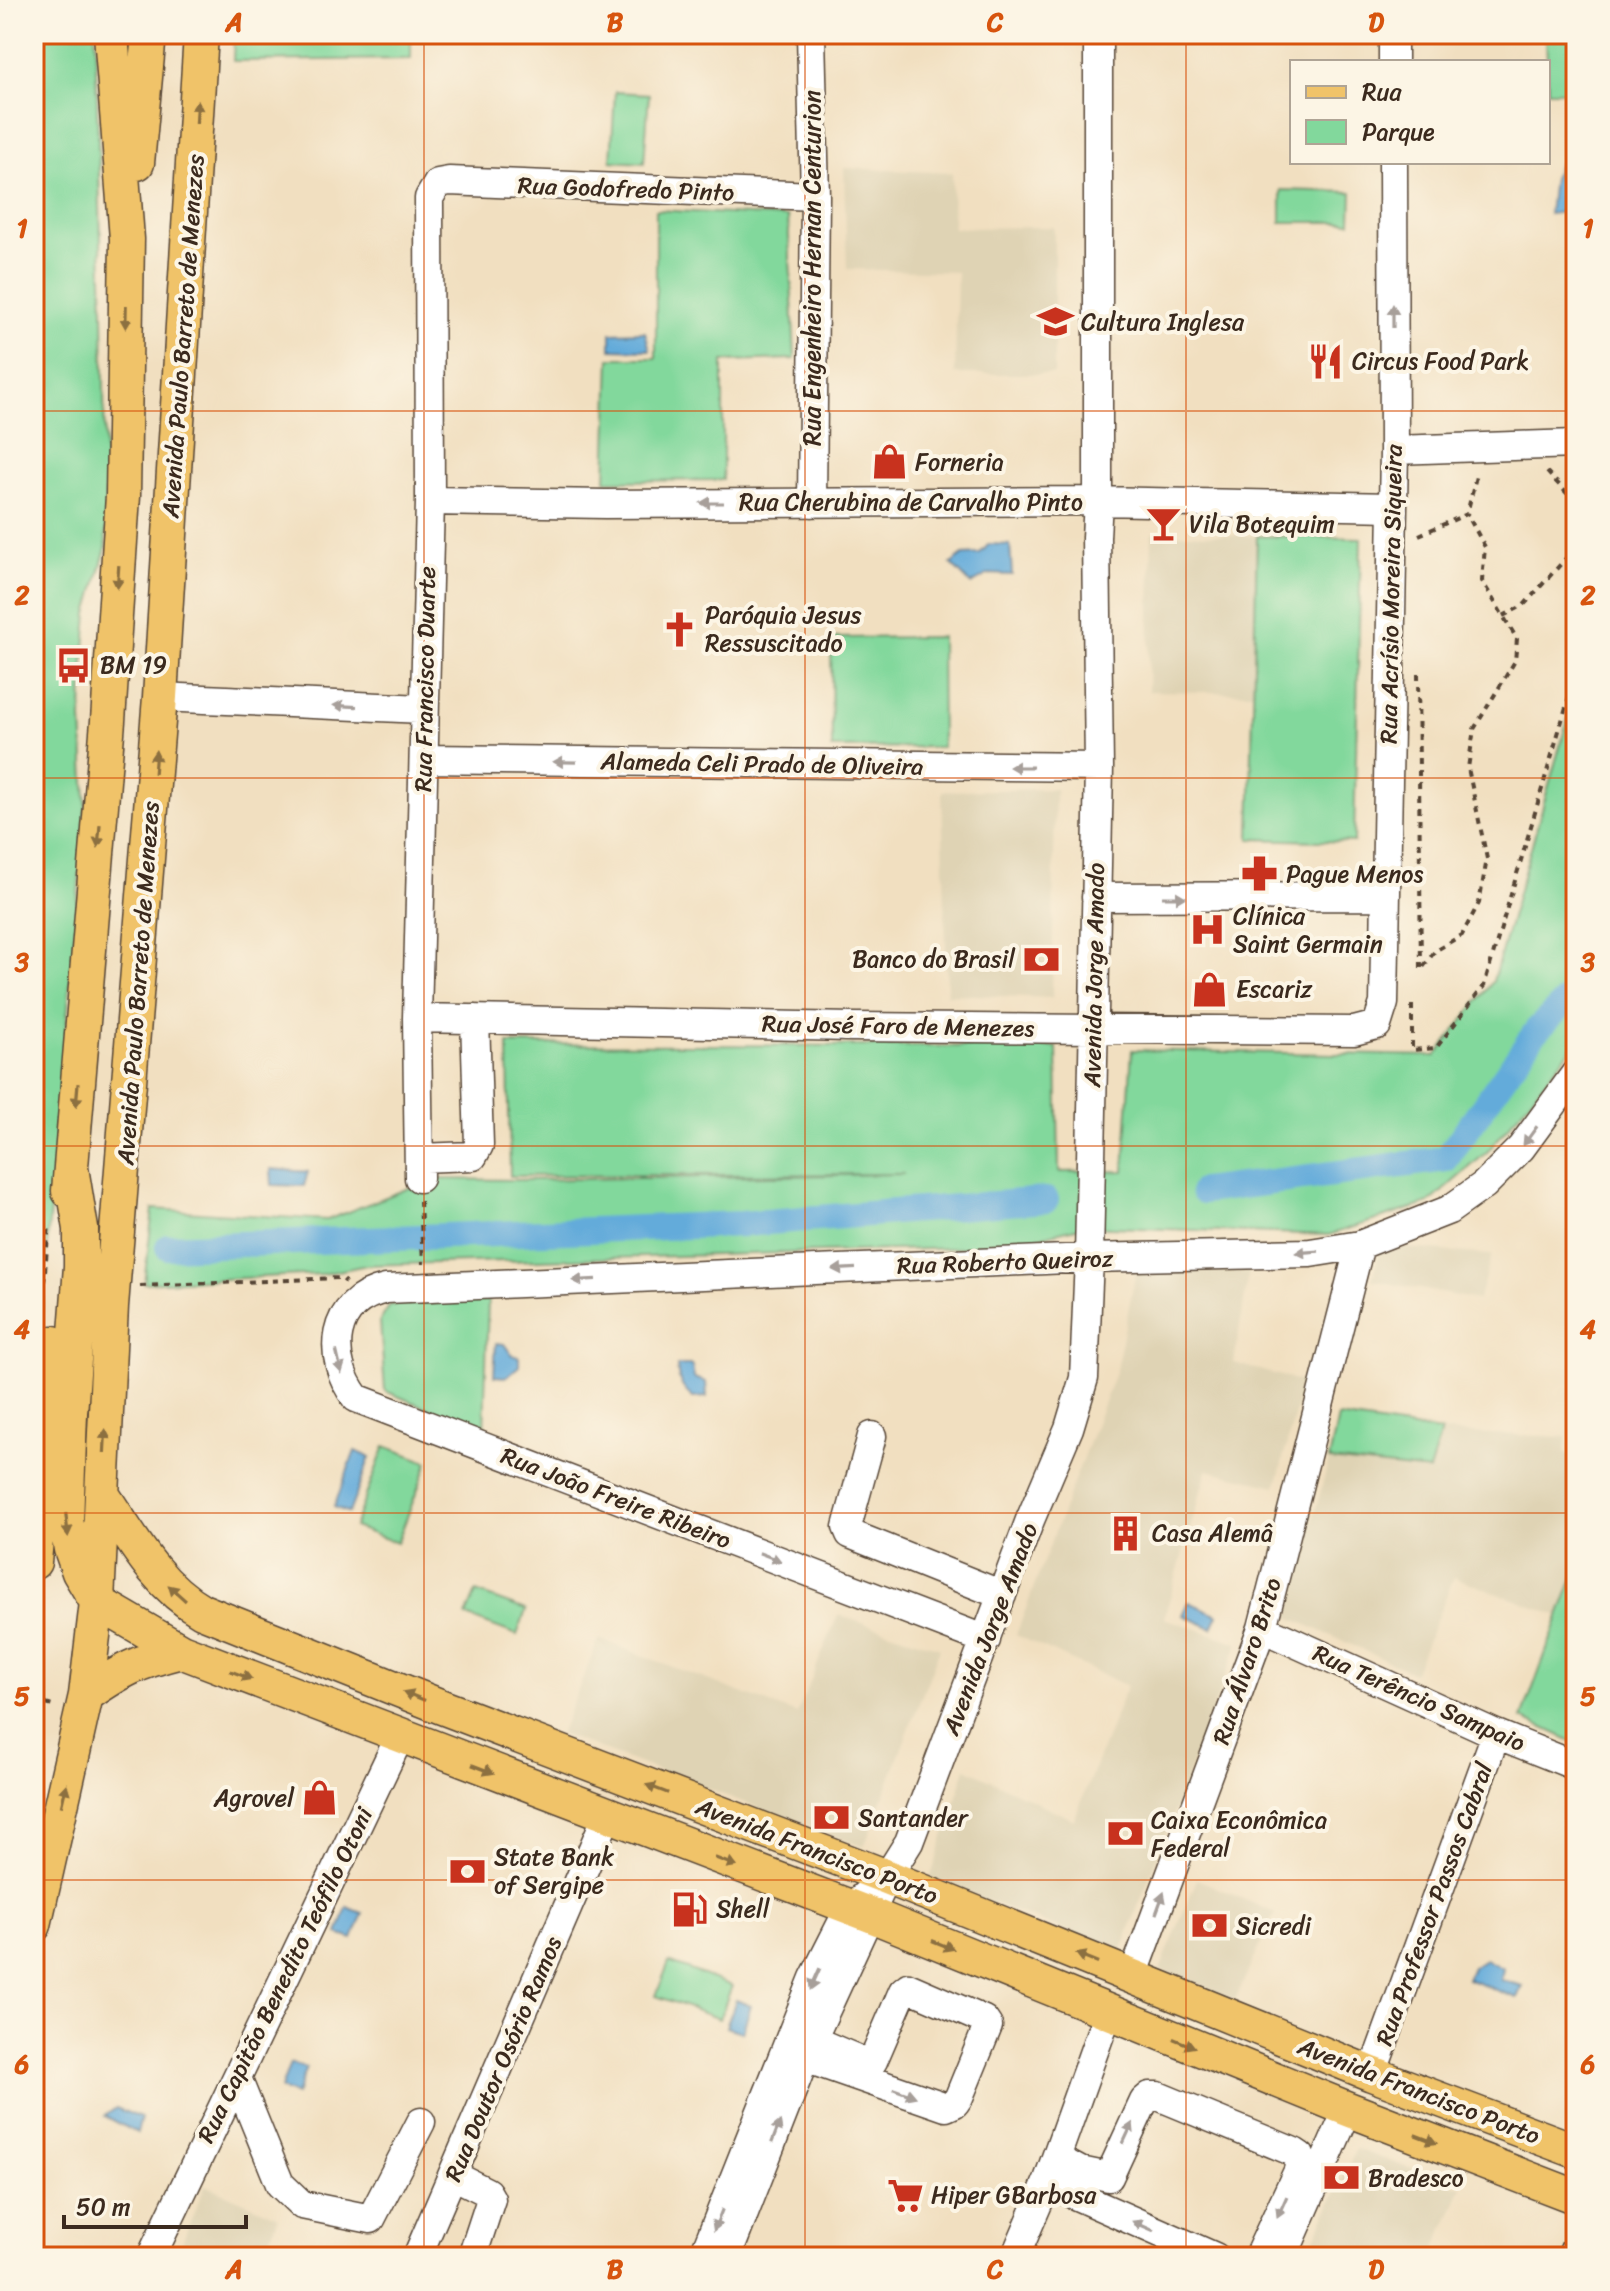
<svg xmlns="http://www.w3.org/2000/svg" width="1610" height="2291" viewBox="0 0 1610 2291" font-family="Sriracha,sans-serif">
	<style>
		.built { fill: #dfd3b4 }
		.green { fill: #82d89c; stroke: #5e815d; stroke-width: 2 }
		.water { fill: #63abda; stroke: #4f6a7c; stroke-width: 2 }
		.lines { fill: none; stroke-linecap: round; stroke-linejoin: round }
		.canal { stroke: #63abda; stroke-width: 26 }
		.minor-casing { stroke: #564536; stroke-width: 31 }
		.major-casing { stroke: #564536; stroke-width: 37 }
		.path { stroke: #564536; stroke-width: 4; stroke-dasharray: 6 6; stroke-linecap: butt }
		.minor { stroke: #fff; stroke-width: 28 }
		.major { stroke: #f0c369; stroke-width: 34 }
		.oneway { fill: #8c6f40 }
		.oneway2 { fill: #a79f9a }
		.grid { fill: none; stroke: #d7540e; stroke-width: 2; stroke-opacity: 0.55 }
		.labels { text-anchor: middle; stroke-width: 8; stroke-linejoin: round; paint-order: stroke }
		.street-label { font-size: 24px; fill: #3b2a1e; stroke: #fcf5e5 }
		.poi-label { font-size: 24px; fill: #3b2a1e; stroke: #fcf5e5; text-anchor: start }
		.neatline { fill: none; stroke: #d7540e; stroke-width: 3 }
		.grid-label { font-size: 26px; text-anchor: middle; font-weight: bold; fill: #d7540e }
	</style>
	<rect width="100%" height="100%" fill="#fcf5e5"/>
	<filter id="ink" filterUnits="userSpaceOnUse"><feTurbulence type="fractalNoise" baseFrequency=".0125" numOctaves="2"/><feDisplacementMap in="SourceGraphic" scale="16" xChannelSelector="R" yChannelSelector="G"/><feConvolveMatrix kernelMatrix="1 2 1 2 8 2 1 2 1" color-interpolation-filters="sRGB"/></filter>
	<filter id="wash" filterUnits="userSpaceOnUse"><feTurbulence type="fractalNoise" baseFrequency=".006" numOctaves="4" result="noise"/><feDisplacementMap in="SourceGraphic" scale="32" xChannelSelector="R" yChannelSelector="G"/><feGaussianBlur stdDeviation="1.8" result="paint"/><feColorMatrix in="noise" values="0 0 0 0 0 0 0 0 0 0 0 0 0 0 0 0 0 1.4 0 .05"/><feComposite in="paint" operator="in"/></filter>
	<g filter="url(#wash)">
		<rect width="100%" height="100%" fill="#f1dfc0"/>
		<!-- built -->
		<path class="built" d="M844,168L952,173L953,228L1054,227V374H955L957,272L847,269Z
			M1152,533L1257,536L1253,693L1148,691Z
			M1055,789L1052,998L947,994L942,791Z
			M1381,1246L1492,1255L1478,1300L1372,1280Z
			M1249,1270L1234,1363L1303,1382L1276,1486L1207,1470L1164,1618L1238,1643L1121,1952L930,1879L966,1768L1074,1820L1127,1686L1016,1635L1116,1370L1136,1272Z
			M1441,1432L1566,1437L1565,1453L1576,1458V1570L1559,1616L1454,1577L1414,1673L1287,1616L1329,1460L1429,1471Z
			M838,1615L940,1648L864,1847L560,1734L599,1639L797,1714Z
			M1197,1879L1275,1913L1235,2000L1160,1970Z
			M1356,2149L1462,2187L1432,2257H1306Z
			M205,2185L279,2217L262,2257H176Z"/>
		<!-- green -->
		<path class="green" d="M34,34H95L103,311L106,548L88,614L83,672L82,719L86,803L34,1392Z
			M234,34H411V59L233,61Z
			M1546,34H1576V91H1548Z
			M615,92L649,94L644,163L611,161Z
			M1281,190L1352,192L1351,222H1281Z
			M656,210L788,217L795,359L723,361V480L606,481L610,358H656Z
			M1257,536L1361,538L1354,842L1250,839Z
			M941,637L942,747L832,748L831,638Z
			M1576,690V1043L1488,1151L1429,1203L1329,1235L1084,1226L998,1247L367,1265L323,1274L144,1283L153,1209L327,1220L432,1179L515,1180L904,1174L510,1176L508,1044L1057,1047L1059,1172L1124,1171L1132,1050L1436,1056L1493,981Z
			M488,1300L484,1431L385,1391L380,1321L390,1305Z
			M1338,1417L1441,1432L1429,1471L1329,1460Z
			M385,1446L428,1462L397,1543L354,1527Z
			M1576,1570V1743L1522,1718Z
			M476,1592L526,1610L517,1635L466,1616Z
			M669,1962L732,1986L719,2019L656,1996Z"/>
		<!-- water -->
		<path class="water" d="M1559,165L1565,212L1549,214L1553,178Z
			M645,332L650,350L611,349V333Z
			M989,544L1010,545L1012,575L989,574L971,584L951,564L963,555L980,554Z
			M271,1169L308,1172L304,1186L272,1185Z
			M496,1343L504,1344L512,1355L519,1357V1366L506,1377L494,1376Z
			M677,1365H692L694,1378L706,1382L707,1397L693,1398C681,1388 678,1380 677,1365Z
			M355,1451L370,1457L349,1513L334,1507Z
			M1189,1602L1218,1615L1212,1628L1183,1615Z
			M347,1907L363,1913L353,1939L338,1934Z
			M1485,1959L1503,1969L1501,1980L1522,1986L1517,1998L1467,1979L1472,1967Z
			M736,2000L751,2006L742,2032L726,2027Z
			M290,2063L306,2068L296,2095L281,2089Z
			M116,2108L141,2118L137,2133L105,2116Z"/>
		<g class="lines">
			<!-- canal -->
			<path class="canal" d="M1203,1191L1446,1159L1537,1030L1576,991
				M168,1247L742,1224L1046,1200"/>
		</g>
	</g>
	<g filter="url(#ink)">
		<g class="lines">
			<defs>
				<path id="minor" d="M811,34L815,196L812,503
					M1393,34V62
					M1394,450L1576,444
					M430,501L605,504L1098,501L1392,507
					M160,697L423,709
					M424,759L1099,767
					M1096,897L1386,896
					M417,1018L852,1027L1354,1031L1377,1025L1384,1003L1394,450L1393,162
					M419,1158L473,1156L479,1145L475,1019
					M419,1178L417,1018L430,501L429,198L438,183L449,181L815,196
					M872,1436L847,1527L850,1534L1002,1595
					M1262,1628L1496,1734L1576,1766
					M986,1640L356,1398C326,1358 329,1301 386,1289L1089,1258L1310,1253L1360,1245L1449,1210L1484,1185L1521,1148L1576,1073
					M1133,1976L1262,1628L1360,1245
					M805,2058L946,2107L955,2103L959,2097L988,2026L984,2020L908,1987L903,1991L873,2061L864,2062L812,2040
					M1372,2074L1496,1734
					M237,2078L280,2184L302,2205L371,2219L421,2122
					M1056,2158L1080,2171L1109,2177L1144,2101L1150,2096H1158L1294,2152L1300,2156L1298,2171L1258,2257
					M453,2175L487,2192L491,2199L472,2257
					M1048,2180L1070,2193L1215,2257
					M151,2257L400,1736
					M417,2257L607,1816
					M703,2257L814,1978L849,1909L865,1895
					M727,2257L812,2040L887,1877L909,1842L1030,1520L1069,1428L1084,1378L1089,1258L1099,767L1096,537L1098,501V34
					M1015,2257L1048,2180L1108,2012
					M1283,2257L1348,2109
					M1571,2257L1576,2246"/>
				<path id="major" d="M137,163L149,34
					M71,1168L81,1229V1266L70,1413L66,1521L71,1549L79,1572L97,1602L181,1651L871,1915L1348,2109L1576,2197
					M69,1191L108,721L123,496L127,239L111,34
					M102,1494C131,1537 156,1585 202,1611L442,1707L887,1877L1372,2074L1576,2151
					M34,1562L53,1343
					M86,1695C122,1670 137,1662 181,1651
					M34,1925L86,1695L97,1602L111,1306L160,697L201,34"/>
			</defs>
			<!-- minor casing -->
			<use href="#minor" class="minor-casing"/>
			<!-- major casing -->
			<use href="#major" class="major-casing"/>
			<!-- path -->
			<path class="path" d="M1547,472L1576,503
				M1419,535L1467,514L1477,472
				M1503,616L1524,605L1576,547
				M1418,674L1421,970L1435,951L1462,935L1479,903L1487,859L1468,768L1474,729L1515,661L1517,639L1482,581L1485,547L1467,514
				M1412,1005V1050L1436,1048L1484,986L1576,673
				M420,1201L423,1264
				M140,1286L341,1278L346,1282
				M41,1319L49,1224
				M34,1701L53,1706"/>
			<!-- minor -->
			<use href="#minor" class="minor"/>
			<!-- major -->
			<use href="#major" class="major"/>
		</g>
		<!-- one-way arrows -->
		<defs><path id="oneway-solid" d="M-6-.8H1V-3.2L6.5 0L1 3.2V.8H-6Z" transform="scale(2)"/></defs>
		<g class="oneway">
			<use href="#oneway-solid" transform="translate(197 112) rotate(-87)"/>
			<use href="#oneway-solid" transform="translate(126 317) rotate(91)"/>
			<use href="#oneway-solid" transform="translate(118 577) rotate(94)"/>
			<use href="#oneway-solid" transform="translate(155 762) rotate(-86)"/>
			<use href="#oneway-solid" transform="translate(99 836) rotate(95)"/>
			<use href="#oneway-solid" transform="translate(77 1095) rotate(95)"/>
			<use href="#oneway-solid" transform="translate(105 1441) rotate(-87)"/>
			<use href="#oneway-solid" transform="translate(67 1525) rotate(84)"/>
			<use href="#oneway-solid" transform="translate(177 1593) rotate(-138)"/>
			<use href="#oneway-solid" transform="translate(241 1675) rotate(21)"/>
			<use href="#oneway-solid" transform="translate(414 1696) rotate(-158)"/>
			<use href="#oneway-solid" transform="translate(483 1769) rotate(21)"/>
			<use href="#oneway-solid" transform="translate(657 1789) rotate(-159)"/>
			<use href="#oneway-solid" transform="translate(64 1795) rotate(-77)"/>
			<use href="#oneway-solid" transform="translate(726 1862) rotate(21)"/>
			<use href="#oneway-solid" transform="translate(943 1945) rotate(22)"/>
			<use href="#oneway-solid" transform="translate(1087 1958) rotate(-158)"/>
			<use href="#oneway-solid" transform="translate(1184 2043) rotate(22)"/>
			<use href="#oneway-solid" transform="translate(1426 2139) rotate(21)"/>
		</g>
		<g class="oneway2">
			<use href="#oneway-solid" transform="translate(1393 316) rotate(-90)"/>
			<use href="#oneway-solid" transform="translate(712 503) rotate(180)"/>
			<use href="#oneway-solid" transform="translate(345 706) rotate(-177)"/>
			<use href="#oneway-solid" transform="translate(565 762) rotate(-179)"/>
			<use href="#oneway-solid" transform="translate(1021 767) rotate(-180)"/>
			<use href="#oneway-solid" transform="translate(1174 897)"/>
			<use href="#oneway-solid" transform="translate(1530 1136) rotate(126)"/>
			<use href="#oneway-solid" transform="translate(1307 1252) rotate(176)"/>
			<use href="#oneway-solid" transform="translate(844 1269) rotate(177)"/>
			<use href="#oneway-solid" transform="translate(584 1280) rotate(177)"/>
			<use href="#oneway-solid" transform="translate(339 1362) rotate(77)"/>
			<use href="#oneway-solid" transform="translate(770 1557) rotate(21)"/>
			<use href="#oneway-solid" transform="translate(1160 1903) rotate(-70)"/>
			<use href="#oneway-solid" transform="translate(815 1979) rotate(114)"/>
			<use href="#oneway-solid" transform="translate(905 2093) rotate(20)"/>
			<use href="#oneway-solid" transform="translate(776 2132) rotate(-69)"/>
			<use href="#oneway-solid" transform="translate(1128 2133) rotate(-65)"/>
			<use href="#oneway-solid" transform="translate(1282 2207) rotate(114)"/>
			<use href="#oneway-solid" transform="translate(718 2220) rotate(112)"/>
			<use href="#oneway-solid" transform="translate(1143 2226) rotate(-156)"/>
		</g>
	</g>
	<!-- grid -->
	<path class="grid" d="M424,34V2257M805,34V2257M1186,34V2257M34,411H1576M34,778H1576M34,1146H1576M34,1513H1576M34,1880H1576"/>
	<!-- icons -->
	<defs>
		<symbol id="school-bare" viewBox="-9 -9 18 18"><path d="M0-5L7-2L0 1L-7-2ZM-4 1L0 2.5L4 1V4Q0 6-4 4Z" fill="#c8321e" stroke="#fcf5e5" stroke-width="2.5" paint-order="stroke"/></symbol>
		<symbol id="restaurant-bare" viewBox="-9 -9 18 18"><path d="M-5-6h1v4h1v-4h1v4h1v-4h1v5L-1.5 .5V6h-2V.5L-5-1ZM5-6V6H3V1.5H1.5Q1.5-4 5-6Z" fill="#c8321e" stroke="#fcf5e5" stroke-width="2.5" paint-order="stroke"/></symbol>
		<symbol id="shop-bare" viewBox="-9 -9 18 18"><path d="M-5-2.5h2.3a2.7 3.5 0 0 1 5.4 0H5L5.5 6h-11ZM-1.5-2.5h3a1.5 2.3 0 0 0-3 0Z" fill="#c8321e" stroke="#fcf5e5" stroke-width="2.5" paint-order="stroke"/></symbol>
		<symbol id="bar-bare" viewBox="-9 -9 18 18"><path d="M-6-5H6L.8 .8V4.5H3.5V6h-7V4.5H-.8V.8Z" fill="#c8321e" stroke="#fcf5e5" stroke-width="2.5" paint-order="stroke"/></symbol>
		<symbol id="church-bare" viewBox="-9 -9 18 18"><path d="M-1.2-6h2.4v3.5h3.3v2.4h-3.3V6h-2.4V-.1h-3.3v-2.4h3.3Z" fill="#c8321e" stroke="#fcf5e5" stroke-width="2.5" paint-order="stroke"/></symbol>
		<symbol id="bus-bare" viewBox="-9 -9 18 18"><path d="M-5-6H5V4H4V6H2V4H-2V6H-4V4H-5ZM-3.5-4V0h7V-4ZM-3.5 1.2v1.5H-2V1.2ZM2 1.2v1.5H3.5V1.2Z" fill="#c8321e" stroke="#fcf5e5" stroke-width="2.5" paint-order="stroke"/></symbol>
		<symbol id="pharmacy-bare" viewBox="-9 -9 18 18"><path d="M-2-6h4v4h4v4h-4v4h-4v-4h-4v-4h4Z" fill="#c8321e" stroke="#fcf5e5" stroke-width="2.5" paint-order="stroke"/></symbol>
		<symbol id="hospital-bare" viewBox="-9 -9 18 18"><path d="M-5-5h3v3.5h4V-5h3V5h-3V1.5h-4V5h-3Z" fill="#c8321e" stroke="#fcf5e5" stroke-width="2.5" paint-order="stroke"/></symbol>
		<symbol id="bank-bare" viewBox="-9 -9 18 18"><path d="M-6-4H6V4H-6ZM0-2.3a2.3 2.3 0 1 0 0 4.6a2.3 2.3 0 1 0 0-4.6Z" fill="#c8321e" stroke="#fcf5e5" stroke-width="2.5" paint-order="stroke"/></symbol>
		<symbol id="building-bare" viewBox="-9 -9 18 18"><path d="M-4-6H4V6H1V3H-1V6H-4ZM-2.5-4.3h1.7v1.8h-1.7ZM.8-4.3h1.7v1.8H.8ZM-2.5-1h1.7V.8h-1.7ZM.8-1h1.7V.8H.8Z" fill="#c8321e" stroke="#fcf5e5" stroke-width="2.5" paint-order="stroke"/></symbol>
		<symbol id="fuel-bare" viewBox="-9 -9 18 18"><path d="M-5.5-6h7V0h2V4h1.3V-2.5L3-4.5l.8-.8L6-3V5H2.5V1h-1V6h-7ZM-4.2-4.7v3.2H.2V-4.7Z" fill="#c8321e" stroke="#fcf5e5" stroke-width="2.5" paint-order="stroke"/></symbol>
		<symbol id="supermarket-bare" viewBox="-9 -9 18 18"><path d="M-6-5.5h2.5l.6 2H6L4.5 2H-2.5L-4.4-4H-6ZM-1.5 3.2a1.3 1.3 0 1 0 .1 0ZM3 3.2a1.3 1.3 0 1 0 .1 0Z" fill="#c8321e" stroke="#fcf5e5" stroke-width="2.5" paint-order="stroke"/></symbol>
	</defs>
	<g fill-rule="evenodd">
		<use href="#school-bare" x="1030" y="296" width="51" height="51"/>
		<use href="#restaurant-bare" x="1300" y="336" width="51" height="51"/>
		<use href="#shop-bare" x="864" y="436" width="51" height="51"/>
		<use href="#bar-bare" x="1138" y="498" width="51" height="51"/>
		<use href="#church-bare" x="654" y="604" width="51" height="51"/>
		<use href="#bus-bare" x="48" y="640" width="51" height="51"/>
		<use href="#pharmacy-bare" x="1234" y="848" width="51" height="51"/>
		<use href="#hospital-bare" x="1182" y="904" width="51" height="51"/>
		<use href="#bank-bare" x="1016" y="934" width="51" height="51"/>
		<use href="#shop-bare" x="1184" y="964" width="51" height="51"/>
		<use href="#building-bare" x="1100" y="1508" width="51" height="51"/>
		<use href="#shop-bare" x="294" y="1772" width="51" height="51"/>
		<use href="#bank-bare" x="806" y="1792" width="51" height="51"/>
		<use href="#bank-bare" x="1100" y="1808" width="51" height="51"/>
		<use href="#bank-bare" x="442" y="1846" width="51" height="51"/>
		<use href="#fuel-bare" x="664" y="1884" width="51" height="51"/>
		<use href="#bank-bare" x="1184" y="1900" width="51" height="51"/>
		<use href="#bank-bare" x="1316" y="2152" width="51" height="51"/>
		<use href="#supermarket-bare" x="880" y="2170" width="51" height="51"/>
	</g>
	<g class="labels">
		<!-- street labels -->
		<g class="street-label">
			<text transform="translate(626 189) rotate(2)" y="8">Rua Godofredo Pinto</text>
			<text transform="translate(812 268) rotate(-90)" y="8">Rua Engenheiro Hernan Centurion</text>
			<text transform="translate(183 336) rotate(-86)" y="8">Avenida Paulo Barreto de Menezes</text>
			<text x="911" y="510">Rua Cherubina de Carvalho Pinto</text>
			<text transform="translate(1391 594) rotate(-89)" y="8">Rua Acrísio Moreira Siqueira</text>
			<text transform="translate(425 679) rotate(-89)" y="8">Rua Francisco Duarte</text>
			<text transform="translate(762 764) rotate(1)" y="8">Alameda Celi Prado de Oliveira</text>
			<text transform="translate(1094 975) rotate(-89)" y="8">Avenida Jorge Amado</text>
			<text transform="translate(138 983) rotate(-86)" y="8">Avenida Paulo Barreto de Menezes</text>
			<text transform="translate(898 1026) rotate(1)" y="8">Rua José Faro de Menezes</text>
			<text transform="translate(1005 1262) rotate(-2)" y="8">Rua Roberto Queiroz</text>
			<text transform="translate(616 1498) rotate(21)" y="8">Rua João Freire Ribeiro</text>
			<text transform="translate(990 1629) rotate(-69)" y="8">Avenida Jorge Amado</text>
			<text transform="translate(1247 1661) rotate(-72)" y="8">Rua Álvaro Brito</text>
			<text transform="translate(1419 1698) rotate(24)" y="8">Rua Terêncio Sampaio</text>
			<text transform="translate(817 1851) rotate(21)" y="8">Avenida Francisco Porto</text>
			<text transform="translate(1434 1904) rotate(-70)" y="8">Rua Professor Passos Cabral</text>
			<text transform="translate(285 1975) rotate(-64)" y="8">Rua Capitão Benedito Teófilo Otoni</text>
			<text transform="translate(503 2059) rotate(-67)" y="8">Rua Doutor Osório Ramos</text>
			<text transform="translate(1419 2091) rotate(21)" y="8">Avenida Francisco Porto</text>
		</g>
		<!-- poi labels -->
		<g class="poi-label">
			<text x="1081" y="330">Cultura Inglesa</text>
			<text x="1352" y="369">Circus Food Park</text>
			<text x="915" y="470">Forneria</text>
			<text x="1189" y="532">Vila Botequim</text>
			<text x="705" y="623">Paróquia Jesus<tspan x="705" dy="28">Ressuscitado</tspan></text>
			<text x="100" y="673">BM 19</text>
			<text x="1286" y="882">Pague Menos</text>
			<text x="1233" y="924">Clínica<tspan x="1233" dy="28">Saint Germain</tspan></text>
			<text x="1015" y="967" text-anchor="end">Banco do Brasil</text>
			<text x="1236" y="997">Escariz</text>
			<text x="1152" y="1541">Casa Alemâ</text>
			<text x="294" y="1806" text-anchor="end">Agrovel</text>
			<text x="858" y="1826">Santander</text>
			<text x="1151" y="1828">Caixa Econômica<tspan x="1151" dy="28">Federal</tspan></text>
			<text x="494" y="1865">State Bank<tspan x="494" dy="28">of Sergipe</tspan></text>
			<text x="716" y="1917">Shell</text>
			<text x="1236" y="1934">Sicredi</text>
			<text x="1368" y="2186">Bradesco</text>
			<text x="931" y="2203">Hiper GBarbosa</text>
		</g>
	</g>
	<!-- margin -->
	<rect width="1610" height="2291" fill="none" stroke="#fcf5e5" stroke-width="88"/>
	<!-- legend -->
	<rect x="1290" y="60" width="260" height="104" fill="#fcf5e5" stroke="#afa495" stroke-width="2"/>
	<rect x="1306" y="86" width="40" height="12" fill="#f0c369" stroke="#afa495" stroke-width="2"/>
	<text x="1362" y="100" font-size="24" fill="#3b2a1e">Rua</text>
	<rect x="1306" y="120" width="40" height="24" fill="#82d89c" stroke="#afa495" stroke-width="2"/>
	<text x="1362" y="140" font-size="24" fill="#3b2a1e">Parque</text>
	<!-- scale -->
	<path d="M64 2215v12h182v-12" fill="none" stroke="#3b2a1e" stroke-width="4"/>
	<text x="76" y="2215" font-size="24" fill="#3b2a1e" stroke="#fcf5e5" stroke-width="6" paint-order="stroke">50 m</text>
	<rect x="44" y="44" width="1522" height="2203" class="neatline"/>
	<g class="grid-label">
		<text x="234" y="31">A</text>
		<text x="615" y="31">B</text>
		<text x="995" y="31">C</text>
		<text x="1376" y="31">D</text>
		<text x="22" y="237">1</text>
		<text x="1588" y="237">1</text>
		<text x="22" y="604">2</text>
		<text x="1588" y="604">2</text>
		<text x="22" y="971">3</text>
		<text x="1588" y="971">3</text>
		<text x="22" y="1338">4</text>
		<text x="1588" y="1338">4</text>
		<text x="22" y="1705">5</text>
		<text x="1588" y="1705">5</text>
		<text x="22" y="2073">6</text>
		<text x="1588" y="2073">6</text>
		<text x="234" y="2278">A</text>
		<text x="615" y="2278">B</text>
		<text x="995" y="2278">C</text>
		<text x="1376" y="2278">D</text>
	</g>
</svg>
